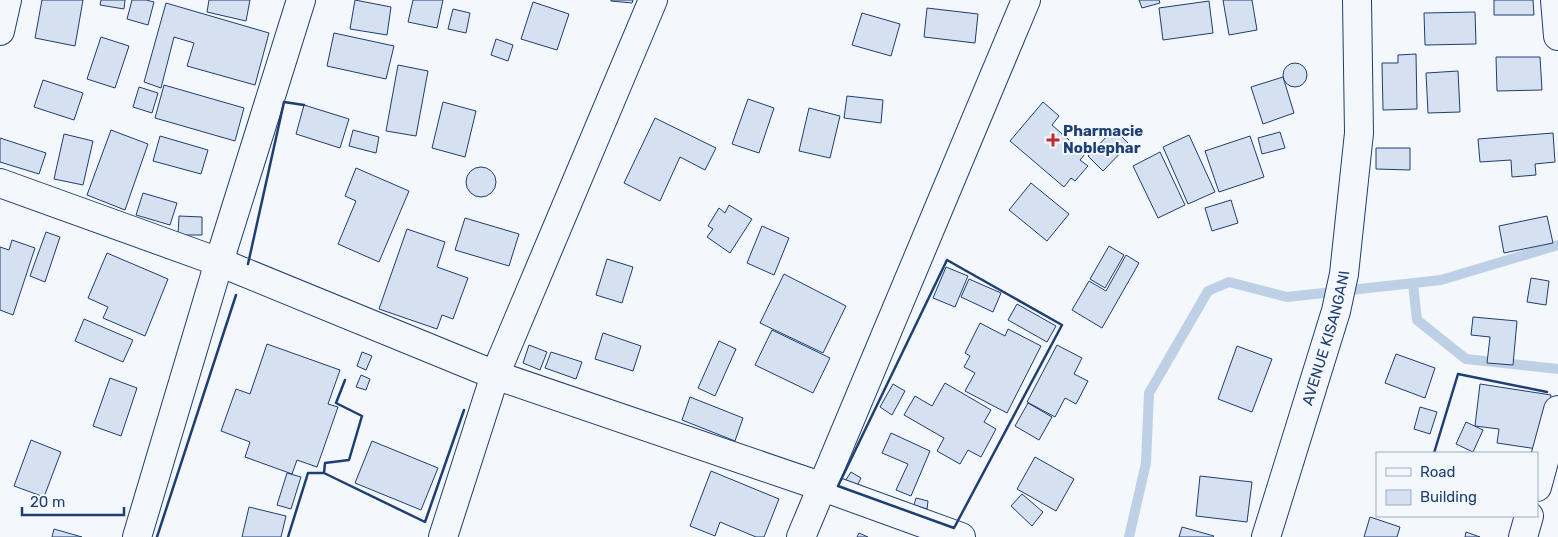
<svg xmlns="http://www.w3.org/2000/svg" width="1558" height="537" viewBox="0 0 1558 537" font-family="Rubik,sans-serif">
	<style>
		.lines { fill: none; stroke-linecap: round; stroke-linejoin: round }
		.stream { stroke: #bed0e5; stroke-width: 10 }
		.building { fill: #d5e0f0; stroke: #1d3f73 }
		.minor-casing { stroke: #1d3f73; stroke-width: 30 }
		.minor { stroke: #f4f7fb; stroke-width: 28 }
		.wall { stroke: #1d3f73; stroke-width: 2.5 }
		.poi-dot { fill: #c62828; stroke: #f4f7fb; stroke-width: 2 }
		.labels { text-anchor: middle; stroke-width: 4; stroke-linejoin: round; paint-order: stroke }
		.poi-label { font-size: 15px; font-weight: bold; fill: #1d3f73; stroke: #f4f7fb; text-anchor: start }
		.street-label { font-size: 15px; fill: #1d3f73; stroke: #f4f7fb }
	</style>
	<rect width="100%" height="100%" fill="#f4f7fb"/>
	<g class="lines">
		<!-- stream -->
		<path class="stream" d="M1413,284L1417,320L1466,359L1558,369
			M1129,537L1146,463L1149,393L1208,291L1229,282L1287,297L1441,280L1558,245"/>
	</g>
	<!-- building -->
	<path class="building" d="M42,0H83L75,46L35,38Z
		M101,0H125L124,9L100,5Z
		M132,0H146L154,2L148,25L127,19Z
		M209,0H250L246,21L207,12Z
		M355,0L391,7L387,35L350,29Z
		M413,0H443L437,28L408,22Z
		M611,0H633L632,3L611,1Z
		M1139,0H1159L1160,3L1142,8Z
		M1223,0H1252L1257,30L1229,35Z
		M1494,0H1533L1534,15H1494Z
		M1209,1L1213,33L1163,40L1159,8Z
		M533,2L569,14L557,50L521,39Z
		M166,3L269,33L255,85L187,66L194,43L174,37L161,88L144,82Z
		M927,8L978,14L975,43L924,37Z
		M453,9L470,13L466,33L448,29Z
		M1475,12L1476,44L1425,45L1424,13Z
		M862,13L900,24L891,56L852,45Z
		M334,33L394,46L386,79L327,66Z
		M101,37L129,46L115,88L87,79Z
		M496,39L513,45L508,61L491,55Z
		M1416,54L1417,109L1383,110L1382,63H1398V55Z
		M1496,57H1540L1542,90L1497,91Z
		M1283 75a12 12 0 1 1 24 0a12 12 0 1 1-24 0Z
		M398,65L428,71L416,136L386,131Z
		M1458,71L1460,112L1428,113L1426,73Z
		M1283,77L1294,113L1263,124L1251,87Z
		M43,80L83,93L74,120L34,107Z
		M164,85L244,108L235,141L155,118Z
		M139,87L158,93L152,113L133,107Z
		M847,96L883,100L881,123L844,118Z
		M748,99L774,108L759,153L732,144Z
		M443,102L476,111L465,157L432,148Z
		M1043,102L1059,116L1052,125L1085,154L1080,160L1088,166L1075,181L1071,178L1064,187L1010,141Z
		M304,105L349,119L340,148L296,134Z
		M809,108L840,116L830,158L799,151Z
		M655,118L716,148L705,170L680,157L660,201L624,183Z
		M1114,129L1129,144L1103,171L1088,156Z
		M111,130L148,144L125,210L87,195Z
		M353,130L379,137L376,153L349,146Z
		M1280,132L1285,148L1262,154L1258,138Z
		M1553,133L1555,162L1535,164L1536,175L1512,177L1511,160L1480,162L1478,139Z
		M64,134L93,141L83,185L54,179Z
		M1189,135L1215,192L1188,204L1163,147Z
		M160,136L208,150L201,174L153,161Z
		M1250,136L1264,177L1219,192L1205,151Z
		M0,138L46,153L39,174L0,162Z
		M1376,148H1410V170L1376,169Z
		M1160,152L1185,205L1158,218L1133,166Z
		M466 182a15 15 0 1 1 30 0a15 15 0 1 1-30 0Z
		M356,168L409,191L379,262L338,244L356,201L345,196Z
		M1031,183L1069,214L1047,241L1009,210Z
		M143,193L177,203L170,225L136,215Z
		M1231,200L1238,223L1212,231L1205,208Z
		M729,205L752,219L730,253L707,237L713,229L708,226L719,208L725,213Z
		M179,216L202,217V235H178Z
		M1547,216L1553,243L1504,253L1499,226Z
		M465,218L519,234L509,266L455,250Z
		M762,226L789,238L774,275L747,263Z
		M407,229L445,242L437,267L468,278L453,319L442,315L437,329L379,309Z
		M46,232L60,237L45,282L30,276Z
		M12,240L35,248L13,315L0,310V247L9,250Z
		M1109,246L1124,255L1105,288L1090,279Z
		M107,253L168,279L145,336L103,318L108,307L88,298Z
		M1126,255L1139,263L1102,328L1072,310L1089,281L1106,291Z
		M607,259L633,267L622,303L596,295Z
		M946,267L968,276L955,307L933,298Z
		M784,274L846,306L823,353L760,323Z
		M1531,278L1549,281L1546,305L1527,302Z
		M969,279L1001,293L993,312L961,297Z
		M1017,304L1056,326L1047,342L1008,320Z
		M1473,317L1517,321L1513,365L1487,363L1490,337L1471,335Z
		M84,319L133,340L123,362L75,341Z
		M980,323L1005,336L1008,329L1041,346L1007,413L965,391L975,373L964,367L970,356L965,353Z
		M772,330L830,358L813,393L755,365Z
		M603,333L641,346L633,371L595,359Z
		M719,341L736,349L715,396L698,388Z
		M267,344L340,370L328,404L338,407L317,467L297,460L292,474L245,457L250,442L221,431L236,389L250,394Z
		M529,345L547,352L540,370L523,363Z
		M1057,345L1082,358L1074,374L1088,381L1076,404L1065,398L1055,417L1027,402Z
		M1237,346L1272,359L1252,412L1218,399Z
		M362,352L372,356L366,370L357,366Z
		M551,352L582,362L576,379L545,368Z
		M1396,354L1435,368L1425,398L1385,383Z
		M361,375L370,379L366,390L356,387Z
		M110,378L137,388L121,436L93,426Z
		M945,383L991,410L984,422L996,429L981,457L968,450L960,464L937,451L944,438L904,415L915,396L932,406Z
		M893,384L905,391L892,415L880,407Z
		M1480,384L1551,395L1544,450L1497,443L1499,429L1475,426Z
		M690,397L743,418L735,441L682,420Z
		M1028,403L1052,417L1039,440L1015,426Z
		M1420,407L1437,412L1430,434L1414,429Z
		M1466,422L1483,430L1473,452L1456,444Z
		M891,433L930,451L911,496L896,490L908,464L882,453Z
		M31,440L61,452L44,497L14,486Z
		M372,441L438,468L421,510L355,483Z
		M1035,457L1074,479L1056,511L1017,489Z
		M711,471L779,499L764,537H756L720,522L715,536L690,526Z
		M851,472L861,478L855,490L844,483Z
		M287,473L301,477L291,509L277,505Z
		M1200,476L1252,482L1247,522L1196,516Z
		M1022,494L1043,512L1032,526L1011,506Z
		M916,498L928,501L927,509L914,505Z
		M249,507L286,516L281,537H242Z
		M1370,517L1400,527L1397,537H1364Z
		M1182,527L1214,536L1213,537H1179Z
		M54,529L82,537H52Z
		M1466,532L1480,537H1465Z
		M859,533L868,537H857Z"/>
	<g class="lines">
		<defs>
			<g id="minor">
				<path d="M1555,0L1558,36"/>
				<path d="M0,31L7,0"/>
				<path d="M0,183L219,262L495,375L823,487L961,537"/>
				<path d="M1537,487L1558,410"/>
				<path d="M137,537L219,262L301,0"/>
				<path d="M443,537L495,375L653,0"/>
				<path d="M801,537L1026,0"/>
				<path id="s1" d="M1266,537L1336,311L1344,274L1359,133L1357,0"/>
				<path d="M1523,537L1529,516"/>
			</g>
		</defs>
		<!-- minor casing -->
		<use href="#minor" class="minor-casing"/>
		<!-- minor -->
		<use href="#minor" class="minor"/>
		<!-- wall -->
		<path class="wall" d="M947,260L1062,325L954,528L838,486Z
			M248,264L284,102L304,105
			M345,380L336,403L362,416L349,460L325,463L324,473L425,522L464,410
			M1434,453L1458,374L1547,392
			M157,537L236,295
			M288,537L308,473H324"/>
	</g>
	<!-- markers -->
	<path class="poi-dot" d="M1050.5 132.5h5v5h5v5h-5v5h-5v-5h-5v-5h5z"/>
	<g class="labels">
		<!-- poi labels -->
		<g class="poi-label">
			<text x="1063" y="136">Pharmacie<tspan x="1063" dy="17">Noblephar</tspan></text>
		</g>
		<!-- street labels -->
		<g class="street-label">
			<text dy="5" stroke="none"><textPath href="#s1" startOffset="208">AVENUE KISANGANI</textPath></text>
		</g>
	</g>
	<!-- legend -->
	<rect x="1376" y="452" width="162" height="65" fill="#f4f7fb" stroke="#9eadc5"/>
	<rect x="1386" y="468" width="25" height="8" fill="#f4f7fb" stroke="#9eadc5"/>
	<text x="1420" y="477" font-size="15" fill="#1d3f73">Road</text>
	<rect x="1386" y="490" width="25" height="15" fill="#d5e0f0" stroke="#9eadc5"/>
	<text x="1420" y="502" font-size="15" fill="#1d3f73">Building</text>
	<!-- scale -->
	<path d="M22 507v8h102v-8" fill="none" stroke="#1d3f73" stroke-width="2.5"/>
	<text x="30" y="507" font-size="15" fill="#1d3f73" stroke="#f4f7fb" stroke-width="4" paint-order="stroke">20 m</text>
</svg>
